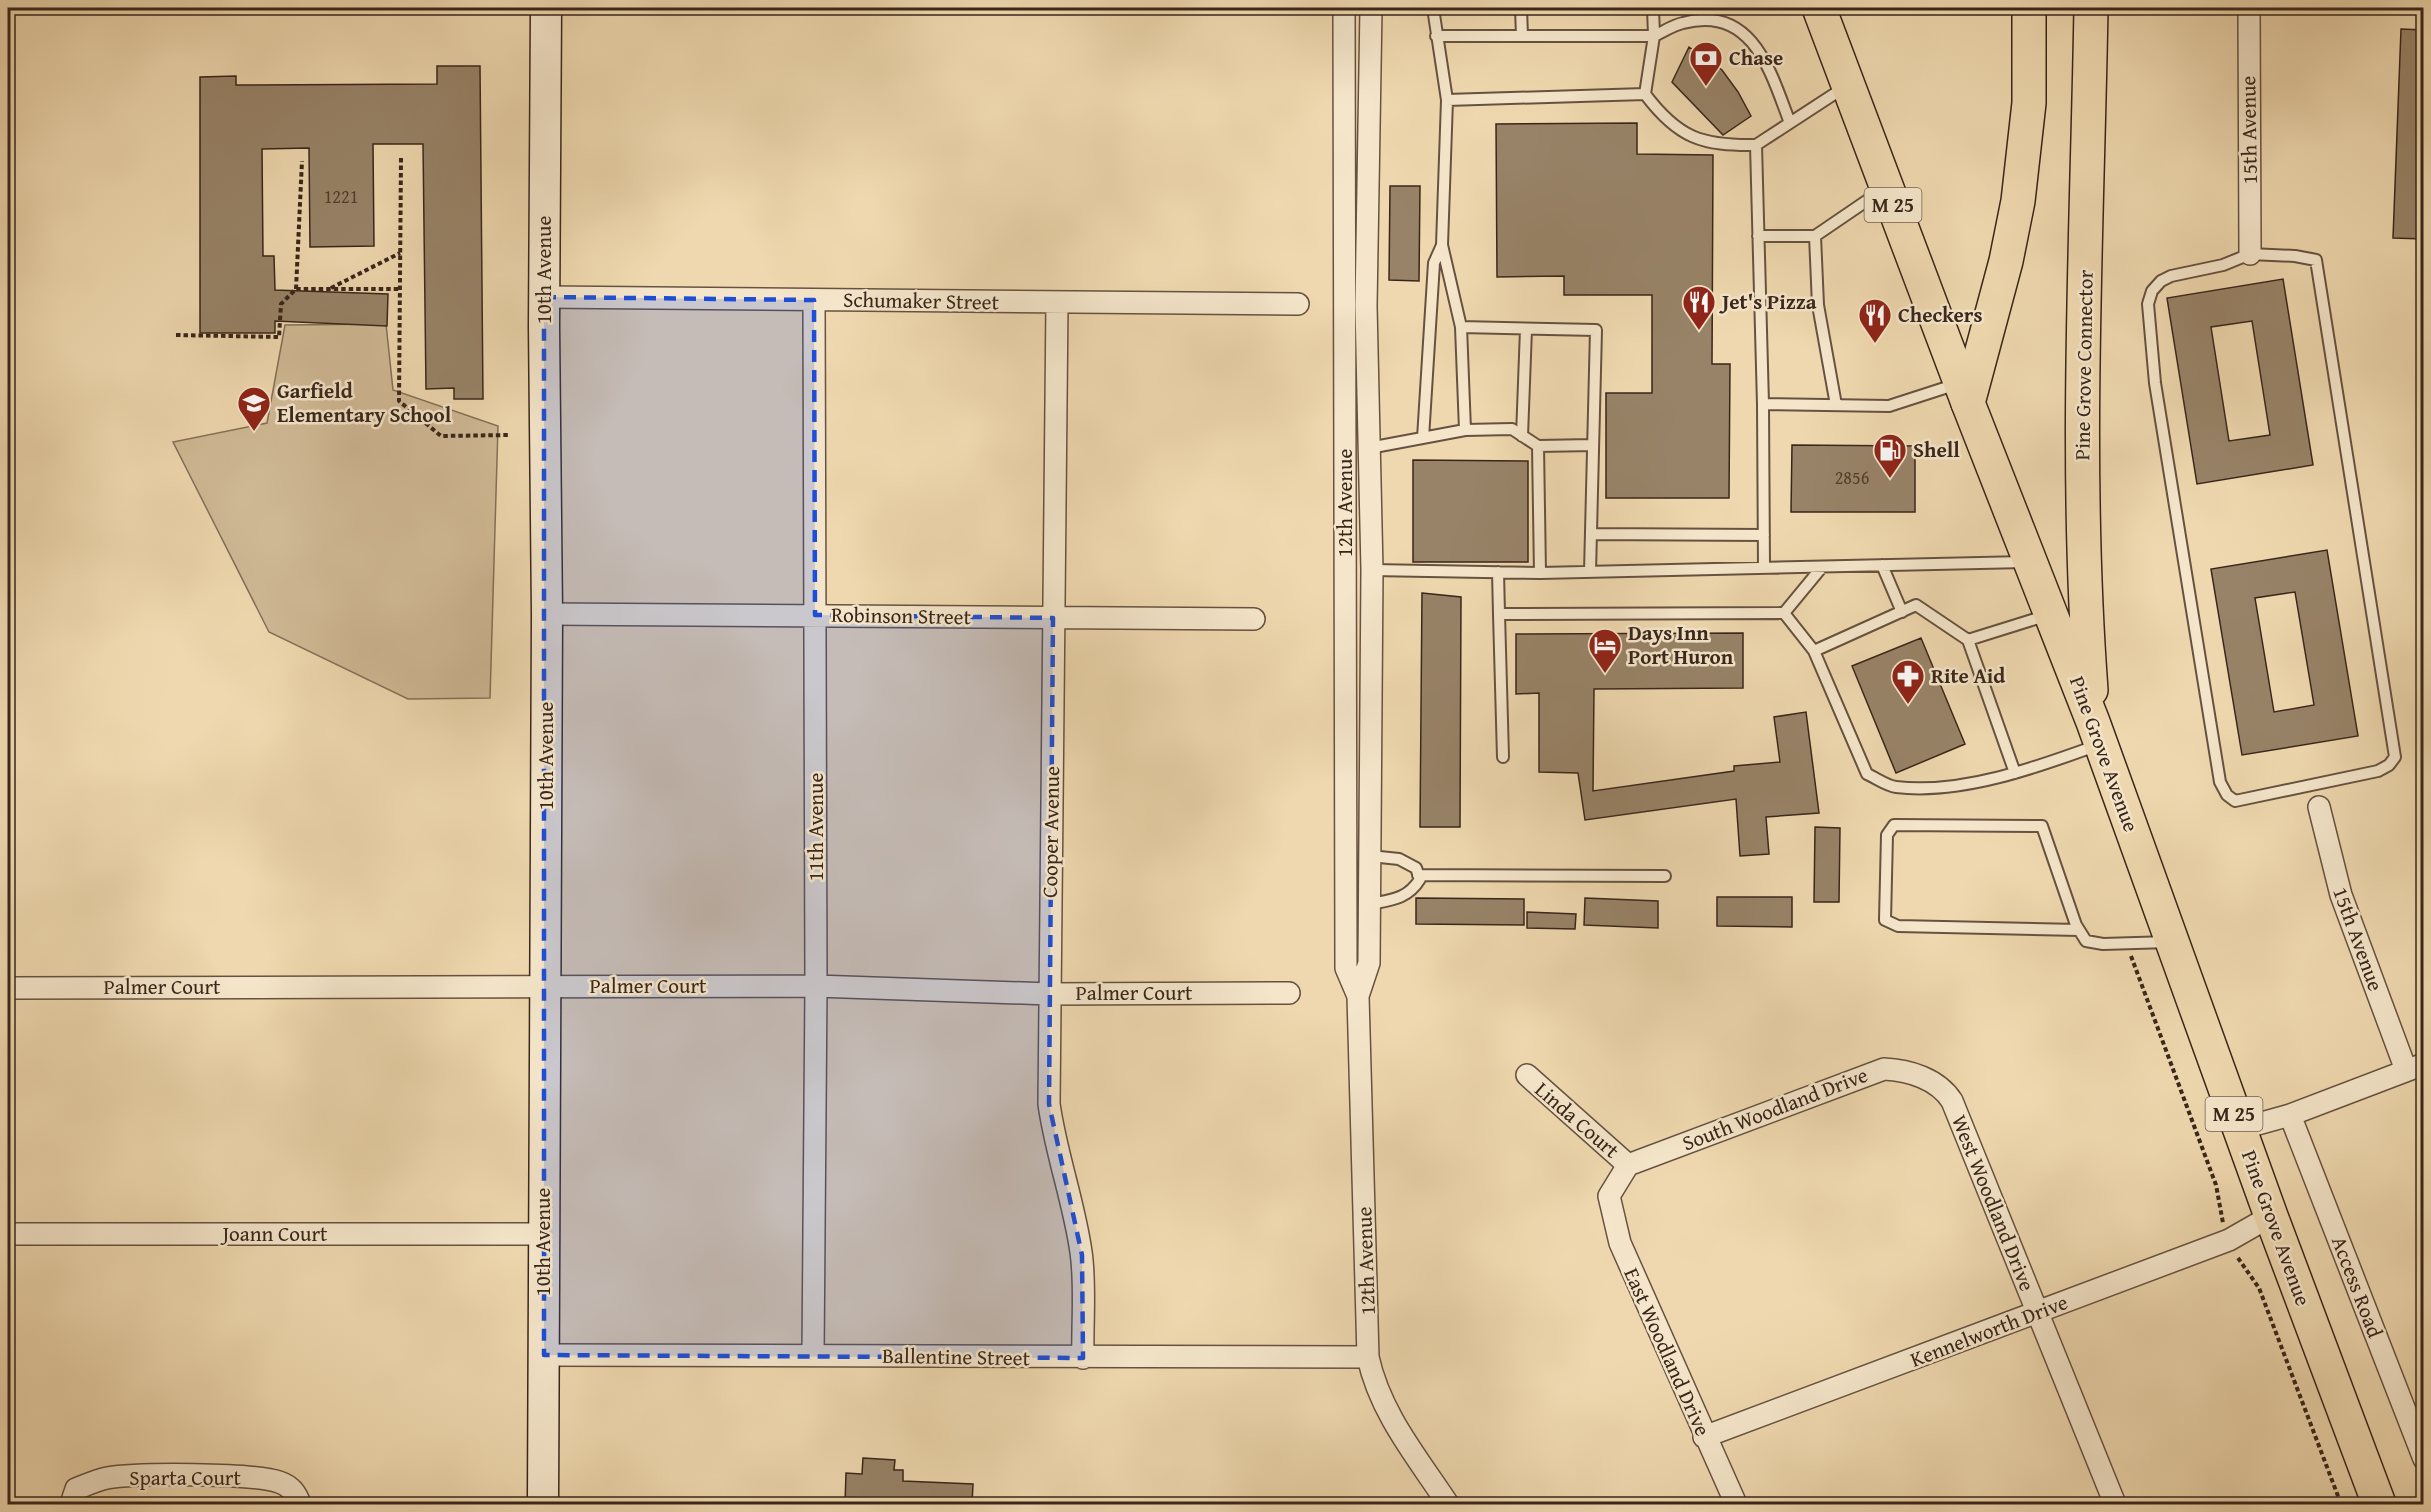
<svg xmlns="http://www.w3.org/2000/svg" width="2431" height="1512" viewBox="0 0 2431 1512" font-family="'Gentium Book Plus',serif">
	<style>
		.green { fill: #d0ba96; stroke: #847058; stroke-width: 1.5 }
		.building { fill: #988368; stroke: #39261b; stroke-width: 1.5; fill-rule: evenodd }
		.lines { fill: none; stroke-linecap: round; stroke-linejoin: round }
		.lane-casing { stroke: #665240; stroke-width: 14 }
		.street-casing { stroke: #665240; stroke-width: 24 }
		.secondary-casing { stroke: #39261b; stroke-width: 33 }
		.primary-casing { stroke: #39261b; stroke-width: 36 }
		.highway-casing { stroke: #39261b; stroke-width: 36 }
		.path { stroke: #39261b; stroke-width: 4; stroke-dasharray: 4.5 3; stroke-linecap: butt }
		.lane { stroke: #f5e6cb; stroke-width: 10 }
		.street { stroke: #f5e6cb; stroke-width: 21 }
		.secondary { stroke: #f5e6cb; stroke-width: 30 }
		.primary { stroke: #efd8af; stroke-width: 33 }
		.highway { stroke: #efd8af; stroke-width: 33 }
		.marked { fill: #1d4ed8; fill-opacity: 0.2; stroke: #1d4ed8; stroke-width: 4.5; stroke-dasharray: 12 8; stroke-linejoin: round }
		.labels { text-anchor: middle; stroke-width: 5; stroke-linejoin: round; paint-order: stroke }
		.number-label { font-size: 18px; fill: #513d2e }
		.shield { fill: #f5e6cb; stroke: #716050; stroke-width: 1.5 }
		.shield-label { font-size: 20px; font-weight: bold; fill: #39261b }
		.poi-label { font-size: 21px; font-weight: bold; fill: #39261b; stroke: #f5e6cb; text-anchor: start }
		.street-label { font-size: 21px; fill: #39261b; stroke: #f5e6cb }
	</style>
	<rect width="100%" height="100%" fill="#efd8af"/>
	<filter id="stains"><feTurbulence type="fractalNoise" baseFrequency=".00333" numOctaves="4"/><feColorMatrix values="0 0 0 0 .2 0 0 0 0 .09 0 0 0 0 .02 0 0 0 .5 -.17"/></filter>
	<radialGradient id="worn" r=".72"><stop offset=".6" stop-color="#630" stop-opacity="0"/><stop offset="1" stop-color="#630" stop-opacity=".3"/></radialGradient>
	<!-- green -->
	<path class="green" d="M386,324L393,390L498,426L490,698L408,699L269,632L173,442L267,423L285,325Z"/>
	<!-- building -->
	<path class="building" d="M2401,29L2424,30V239L2393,238Z
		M1689,47L1722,70L1738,92L1751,116L1723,135L1672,82Z
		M437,66H480L483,399H454V388L426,389L423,144H373L374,246L310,247L309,148L262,149L263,256H274L275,290L388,294L387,326L275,321V333H200V77L236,76V85L437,84Z
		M1637,123V154L1713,155L1712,364H1730L1729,498H1606V393H1652V295H1564V276L1497,277L1496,124Z
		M1390,186H1420L1419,281L1389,280Z
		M2283,279L2313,465L2197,484L2167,298ZM2252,321L2270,435L2229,441L2211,327Z
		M1792,445L1915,446V512H1791Z
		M1413,460L1528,461V562H1413Z
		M2327,550L2358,736L2242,755L2211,569ZM2295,592L2314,705L2274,712L2255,598Z
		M1422,593L1461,597L1460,827H1420Z
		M1743,633V688L1594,689L1593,791L1734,771V766L1780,762L1774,717L1806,712L1819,813L1766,817L1769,854L1740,856L1736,799L1585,820L1578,773L1539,772V693L1516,694V634Z
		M1921,638L1965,744L1896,773L1852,666Z
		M1815,827L1840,828L1839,902H1814Z
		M1717,897H1792V927L1717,926Z
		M1416,898L1524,899V925L1416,924Z
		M1585,898L1658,901V928L1584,925Z
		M1527,912L1576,914L1575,929L1527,928Z
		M863,1458L895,1460L894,1470H903V1481L973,1484L972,1504H845L846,1473L862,1474Z"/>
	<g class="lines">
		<defs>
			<path id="lane" d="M1433,8L1447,100L1442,245L1461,327L1465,430L1512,429L1538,446L1540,573
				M1521,8L1522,36
				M1653,8L1654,36L1645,94C1678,138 1702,146 1756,145
				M1436,36H1654C1663,32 1673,25 1683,23C1753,4 1771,73 1790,123
				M1447,100L1645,94
				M1758,236H1815
				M2250,254L2295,256L2316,260L2395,757L2389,765L2378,771L2235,801L2227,795L2220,782L2155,383L2148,304L2152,291L2161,281L2171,276L2223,265Z
				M1461,327L1596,330L1590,572
				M1763,404L1756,145L1845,87
				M1836,405L1818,305L1815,236L1884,189
				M1522,436L1526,329
				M1423,438L1434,263L1442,245
				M1538,446L1593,445
				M1369,448L1465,430
				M1591,534L1764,535
				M1882,565L1902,612
				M1764,568L1763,404L1889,406L1957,384
				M1372,570L1540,573L2025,562
				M1498,572L1499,614L1784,613L1814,651
				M1784,613L1822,567
				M1499,614L1503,757
				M1968,640L2048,615
				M2015,773L1968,640L1916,605L1814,651L1867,774C1876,778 1887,786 1896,787C1961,795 2038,767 2098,745
				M1418,875L1665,876
				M1370,904C1391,900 1408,899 1420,879L1416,868L1399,859L1370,856
				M2079,930L1898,926L1885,920L1887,835L1894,825L2042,826L2076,925L2086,941L2103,944L2169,942"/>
			<path id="street" d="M1344,8L1346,968L1358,996
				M1371,8L1366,306L1372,570L1369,963L1358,996L1368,1357C1380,1413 1417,1457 1448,1504
				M2249,8L2250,254
				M544,297L1298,304
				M1057,302L1049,1104C1056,1154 1074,1202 1081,1252C1086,1286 1082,1323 1083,1358
				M547,614L1254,619
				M2319,807L2341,895L2406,1070
				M8,988L816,986L1049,994L1289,993
				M1527,1075L1628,1165
				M2290,1115L2424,1459
				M2240,1129L2290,1115L2424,1064
				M8,1234H543
				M544,1355L1368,1357
				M813,1355L816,986L814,300
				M1704,1437L2229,1240L2271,1216
				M71,1504L76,1489C86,1485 97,1480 107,1478C137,1473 253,1473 279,1482C291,1486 296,1493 300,1504
				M1736,1504L1620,1243L1609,1196L1628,1165L1884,1069C1909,1070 1938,1079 1952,1101L2115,1504"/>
			<path id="secondary" d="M543,1504L547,614L544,326L546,8"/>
			<path id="primary" d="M1819,8L1968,403"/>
			<path id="highway" d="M2029,8V103L2018,201L2006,261L1968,403L2093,722L2271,1216L2379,1504
				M2091,8C2087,235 2074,463 2091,690"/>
		</defs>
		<!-- lane casing -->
		<use href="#lane" class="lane-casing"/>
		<!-- street casing -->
		<use href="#street" class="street-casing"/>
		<!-- secondary casing -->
		<use href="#secondary" class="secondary-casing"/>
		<!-- primary casing -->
		<use href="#primary" class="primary-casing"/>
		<!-- highway casing -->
		<use href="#highway" class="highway-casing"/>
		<!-- path -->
		<path class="path" d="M401,158L399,401L441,436L510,435
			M331,288L400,253
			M296,289L302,161
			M176,335L279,337L281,304L296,289H400
			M2131,956L2216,1185L2223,1223
			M2238,1258L2259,1288L2341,1504"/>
		<!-- lane -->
		<use href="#lane" class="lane"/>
		<!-- street -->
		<use href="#street" class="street"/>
		<!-- secondary -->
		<use href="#secondary" class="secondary"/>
		<!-- primary -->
		<use href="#primary" class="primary"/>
		<!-- highway -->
		<use href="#highway" class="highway"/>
	</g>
	<!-- marked area -->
	<path class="marked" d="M544,297L814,300L815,615L1053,618L1049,1104L1082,1255L1083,1358L544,1355Z"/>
	<!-- icons -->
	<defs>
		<symbol id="bank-pin" viewBox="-11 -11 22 30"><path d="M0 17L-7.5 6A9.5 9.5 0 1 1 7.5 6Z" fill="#8f2418" stroke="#f5e6cb"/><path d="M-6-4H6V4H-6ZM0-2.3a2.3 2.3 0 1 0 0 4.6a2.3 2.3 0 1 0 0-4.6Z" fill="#fff"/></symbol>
		<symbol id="restaurant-pin" viewBox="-11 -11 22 30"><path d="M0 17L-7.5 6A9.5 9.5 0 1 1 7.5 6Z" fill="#8f2418" stroke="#f5e6cb"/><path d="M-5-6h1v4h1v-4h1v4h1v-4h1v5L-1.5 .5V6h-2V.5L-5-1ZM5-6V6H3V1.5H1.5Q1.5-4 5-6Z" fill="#fff"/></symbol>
		<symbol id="school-pin" viewBox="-11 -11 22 30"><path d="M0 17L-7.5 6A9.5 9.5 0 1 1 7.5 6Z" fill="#8f2418" stroke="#f5e6cb"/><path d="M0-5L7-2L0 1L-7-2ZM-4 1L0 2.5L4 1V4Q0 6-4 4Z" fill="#fff"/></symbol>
		<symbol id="fuel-pin" viewBox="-11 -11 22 30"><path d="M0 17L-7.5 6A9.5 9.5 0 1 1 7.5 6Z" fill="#8f2418" stroke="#f5e6cb"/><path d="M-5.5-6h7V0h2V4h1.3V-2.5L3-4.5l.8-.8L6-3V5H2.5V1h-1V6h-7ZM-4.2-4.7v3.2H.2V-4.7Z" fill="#fff"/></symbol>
		<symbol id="hotel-pin" viewBox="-11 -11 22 30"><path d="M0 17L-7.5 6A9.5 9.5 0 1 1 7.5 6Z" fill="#8f2418" stroke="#f5e6cb"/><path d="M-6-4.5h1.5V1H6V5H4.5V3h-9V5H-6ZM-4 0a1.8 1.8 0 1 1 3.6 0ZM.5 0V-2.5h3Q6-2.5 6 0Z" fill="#fff"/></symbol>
		<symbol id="pharmacy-pin" viewBox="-11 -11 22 30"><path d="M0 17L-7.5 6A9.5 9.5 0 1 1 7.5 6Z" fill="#8f2418" stroke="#f5e6cb"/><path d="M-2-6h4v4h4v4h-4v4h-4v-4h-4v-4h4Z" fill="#fff"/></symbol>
	</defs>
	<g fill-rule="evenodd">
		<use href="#bank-pin" x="1687" y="39" width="38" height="52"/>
		<use href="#restaurant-pin" x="1680" y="283" width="38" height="52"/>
		<use href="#restaurant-pin" x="1856" y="296" width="38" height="52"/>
		<use href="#school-pin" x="235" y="384" width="38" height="52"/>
		<use href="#fuel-pin" x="1871" y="431" width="38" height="52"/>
		<use href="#hotel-pin" x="1586" y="626" width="38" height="52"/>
		<use href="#pharmacy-pin" x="1889" y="657" width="38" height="52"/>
	</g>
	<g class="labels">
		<!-- number labels -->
		<g class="number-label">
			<text x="341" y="203">1221</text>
			<text x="1852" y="484">2856</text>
		</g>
		<!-- shield labels -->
		<g class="shield">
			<rect x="1864.5" y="188" width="57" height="34" rx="4.5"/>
			<rect x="2205.5" y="1097" width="57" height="34" rx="4.5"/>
		</g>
		<g class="shield-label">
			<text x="1893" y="212">M 25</text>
			<text x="2234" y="1121">M 25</text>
		</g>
		<!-- poi labels -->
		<g class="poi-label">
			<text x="1729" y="65">Chase</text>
			<text x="1722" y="309">Jet's Pizza</text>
			<text x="1898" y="322">Checkers</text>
			<text x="277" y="398">Garfield<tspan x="277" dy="24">Elementary School</tspan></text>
			<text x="1913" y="457">Shell</text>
			<text x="1628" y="640">Days Inn<tspan x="1628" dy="24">Port Huron</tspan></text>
			<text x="1931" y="683">Rite Aid</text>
		</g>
		<!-- street labels -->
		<g class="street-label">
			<text transform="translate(2249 130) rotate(-91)" y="7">15th Avenue</text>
			<text transform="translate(544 270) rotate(-90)" y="7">10th Avenue</text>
			<text transform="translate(921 301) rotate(1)" y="7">Schumaker Street</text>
			<text transform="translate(2084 365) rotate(-89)" y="7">Pine Grove Connector</text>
			<text transform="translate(1345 503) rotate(-90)" y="7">12th Avenue</text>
			<text transform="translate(901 616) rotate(1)" y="7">Robinson Street</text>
			<text transform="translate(2104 754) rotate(70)" y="7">Pine Grove Avenue</text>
			<text transform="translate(546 756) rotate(-90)" y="7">10th Avenue</text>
			<text transform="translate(816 827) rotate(-90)" y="7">11th Avenue</text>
			<text transform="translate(1051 832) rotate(-89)" y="7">Cooper Avenue</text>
			<text transform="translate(2358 939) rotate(70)" y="7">15th Avenue</text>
			<text x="648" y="993">Palmer Court</text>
			<text x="162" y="994">Palmer Court</text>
			<text x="1134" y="1000">Palmer Court</text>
			<text transform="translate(1775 1109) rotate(-21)" y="7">South Woodland Drive</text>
			<text transform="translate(1577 1120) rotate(41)" y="7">Linda Court</text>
			<text transform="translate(1993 1203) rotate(68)" y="7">West Woodland Drive</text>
			<text transform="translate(2276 1228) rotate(70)" y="7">Pine Grove Avenue</text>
			<text x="275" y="1241">Joann Court</text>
			<text transform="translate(543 1242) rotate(-90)" y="7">10th Avenue</text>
			<text transform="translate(1366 1261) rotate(-92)" y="7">12th Avenue</text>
			<text transform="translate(2357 1287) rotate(69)" y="7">Access Road</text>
			<text transform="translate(1989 1331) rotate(-21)" y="7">Kennelworth Drive</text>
			<text transform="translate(1667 1352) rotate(66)" y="7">East Woodland Drive</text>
			<text transform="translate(956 1357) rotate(1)" y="7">Ballentine Street</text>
			<text x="185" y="1485">Sparta Court</text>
		</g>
	</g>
	<!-- margin -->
	<rect width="2431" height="1512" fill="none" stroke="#efd8af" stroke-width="30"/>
	<rect x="9" y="9" width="2413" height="1494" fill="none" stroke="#39261b" stroke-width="3"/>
	<rect x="15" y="15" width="2401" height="1482" fill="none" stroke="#39261b" stroke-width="1.5"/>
	<rect width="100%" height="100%" filter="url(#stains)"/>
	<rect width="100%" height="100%" fill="url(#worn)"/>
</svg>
